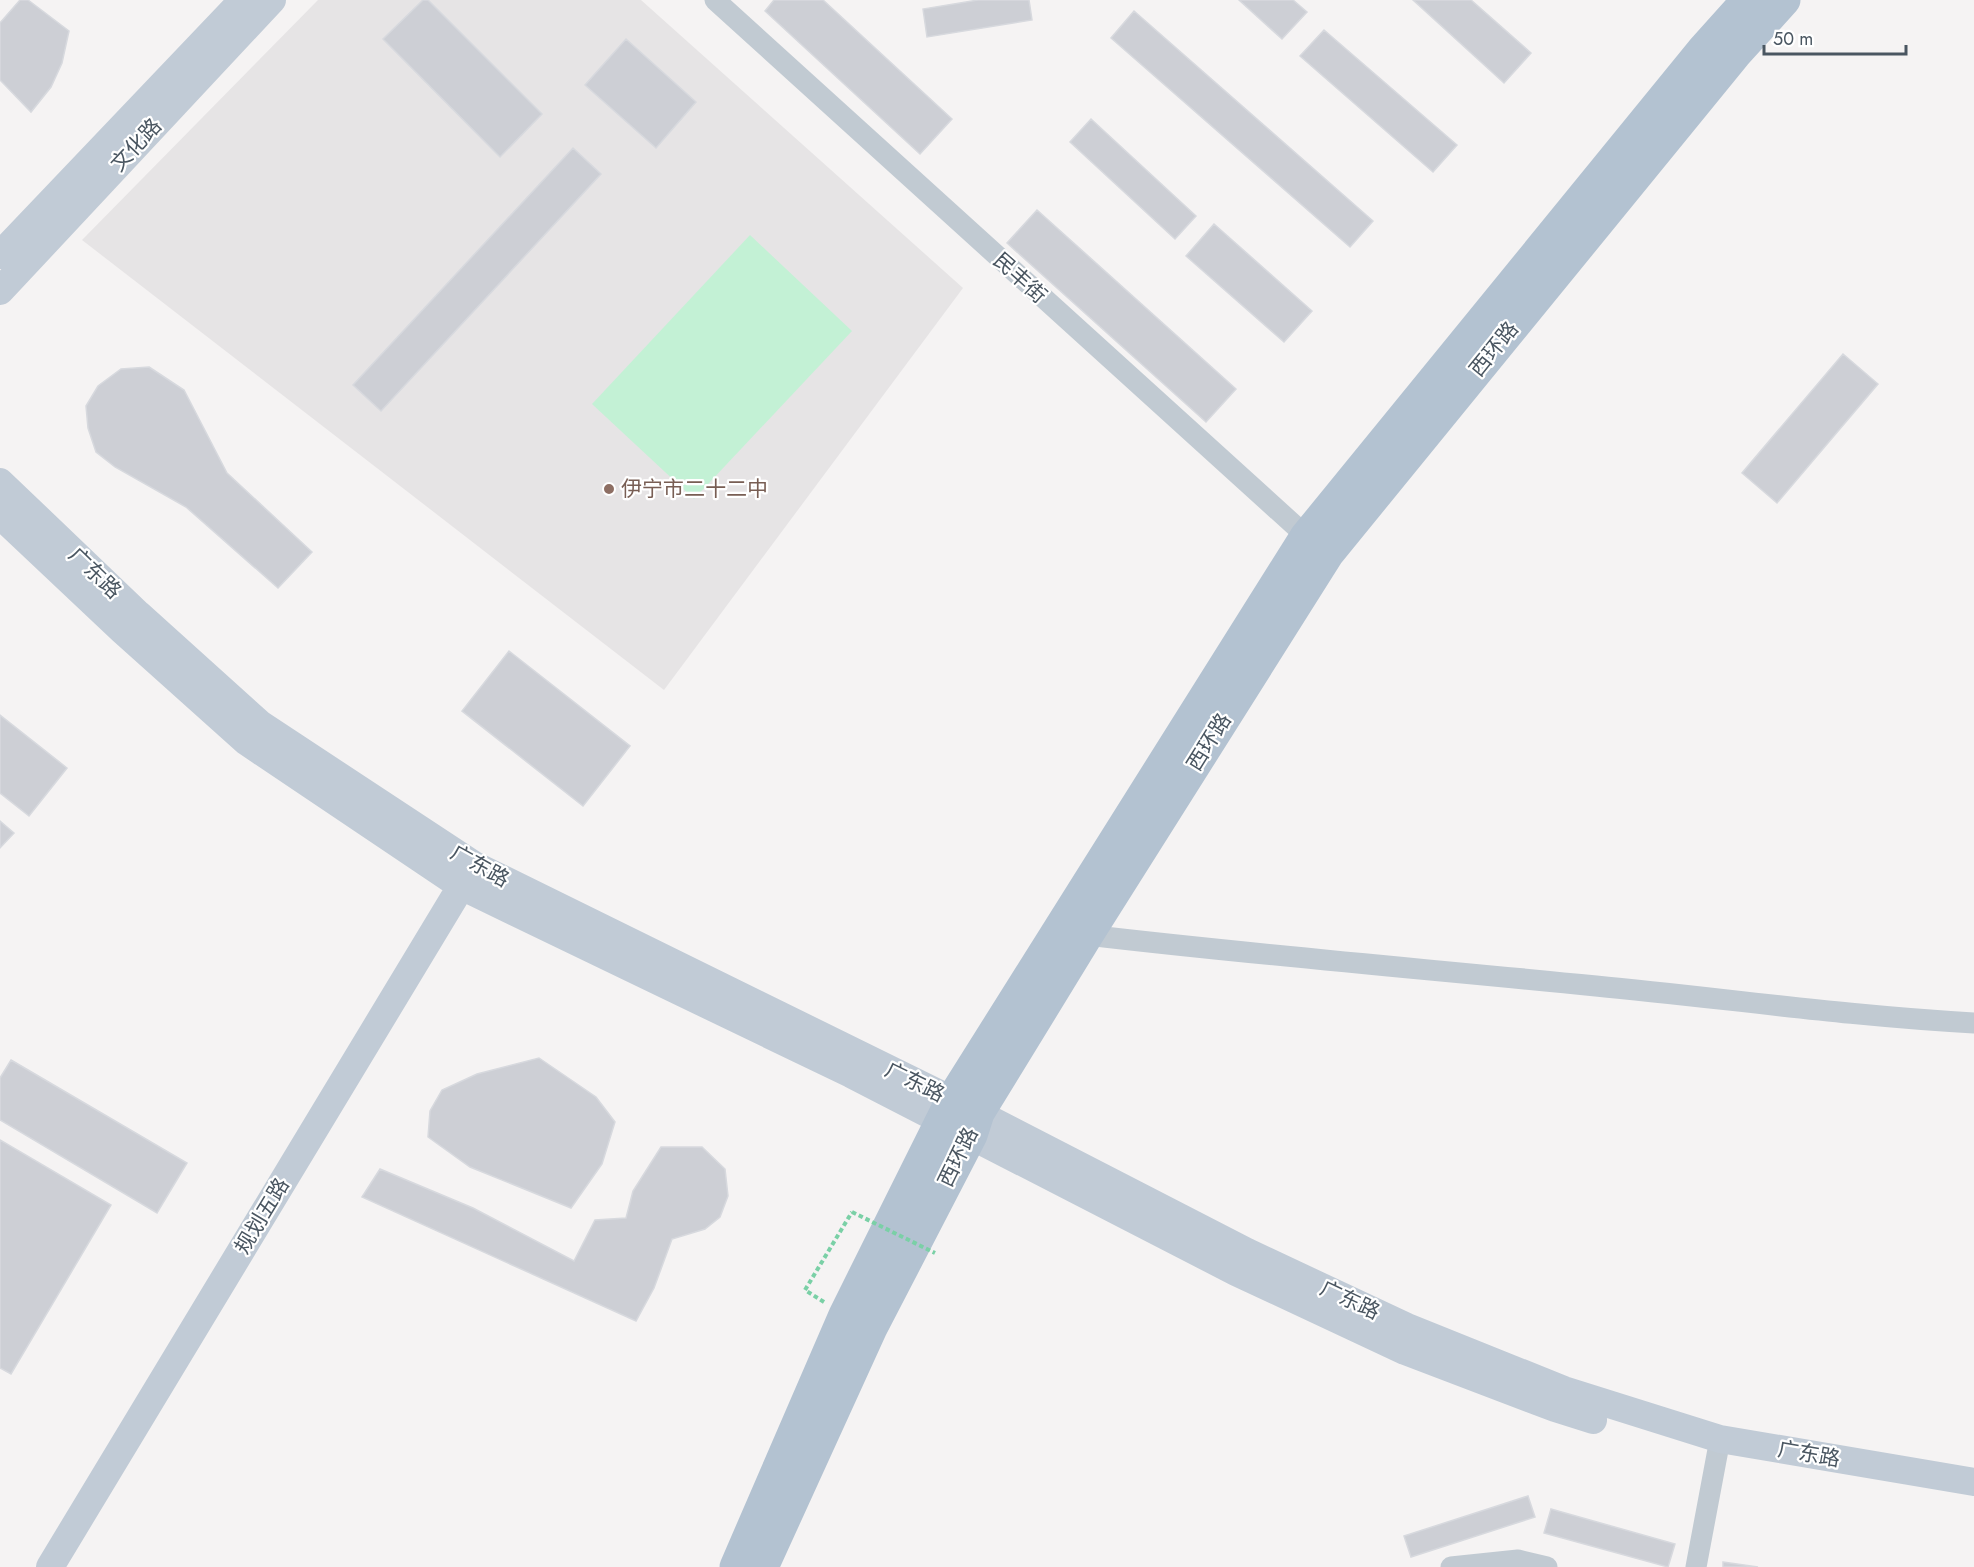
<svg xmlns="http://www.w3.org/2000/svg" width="1974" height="1567" viewBox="0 0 1974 1567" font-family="Jost,'Noto Sans SC',sans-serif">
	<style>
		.education { fill: #e6e4e5 }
		.green { fill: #c3f1d5 }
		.building { fill: #cdcfd5; stroke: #d7d9de; stroke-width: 1.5 }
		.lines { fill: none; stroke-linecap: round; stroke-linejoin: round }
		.path { stroke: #7ad0a6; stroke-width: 4; stroke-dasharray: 4.5 3; stroke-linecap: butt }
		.street { stroke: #c1cad2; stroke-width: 21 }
		.secondary { stroke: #c1cbd6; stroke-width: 28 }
		.primary { stroke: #b3c2d1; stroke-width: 33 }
		.path-bridge { stroke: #7ad0a6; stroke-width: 4; stroke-dasharray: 4.5 3; stroke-linecap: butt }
		.education-dot { fill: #8d6e63; stroke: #fff; stroke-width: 2 }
		.labels { text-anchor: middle; stroke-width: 4.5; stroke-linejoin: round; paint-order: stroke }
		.street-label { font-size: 21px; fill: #4a5661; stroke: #fff }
		.education-label { font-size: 21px; fill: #785e54; stroke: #fff; text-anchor: start }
	</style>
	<rect width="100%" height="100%" fill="#f5f3f3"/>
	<!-- education -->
	<path class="education" d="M318,0H641L963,288L664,690L82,240Z"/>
	<!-- green -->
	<path class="green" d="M750,235L852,331L694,499L592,404Z"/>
	<!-- building -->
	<path class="building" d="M20,0H28L69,31L62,63L51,87L31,112L0,80V23Z
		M423,0H428L542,114L500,157L383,39Z
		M774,0H823L952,119L920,154L765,11Z
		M978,0H1029L1032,20L927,37L923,9Z
		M1239,0H1293L1307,12L1282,39Z
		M1413,0H1471L1531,53L1504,83Z
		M1134,11L1373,221L1350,247L1111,38Z
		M1324,30L1457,145L1433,172L1300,56Z
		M626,39L696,102L656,148L585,85Z
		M1091,119L1196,216L1175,239L1070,142Z
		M573,148L601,174L381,411L353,385Z
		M1037,210L1236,389L1206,422L1007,243Z
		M1214,224L1312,311L1284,342L1186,256Z
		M1843,354L1878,384L1777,503L1742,473Z
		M149,367L184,390L227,473L312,552L278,588L186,507L115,467L96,452L88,428L86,406L98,386L121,369Z
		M509,651L630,746L583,806L462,711Z
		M0,715L67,768L29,816L0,793Z
		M0,821L14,833L0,848Z
		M539,1058L596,1097L615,1122L602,1164L571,1208L470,1167L428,1137L430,1111L442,1090L477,1074Z
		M11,1060L187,1163L157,1213L0,1120V1078Z
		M0,1140L111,1205L11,1374L0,1368Z
		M661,1147H702L725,1169L728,1196L720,1217L705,1229L672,1239L654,1288L636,1321L362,1197L380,1169L473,1208L574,1261L595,1220L626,1218L633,1191Z
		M1528,1496L1535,1517L1411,1557L1404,1536Z
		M1551,1509L1675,1544L1668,1567L1544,1533Z
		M1723,1562L1758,1567H1723Z"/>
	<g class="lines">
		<!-- path -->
		<path class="path" d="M824,1302L805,1290L852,1212"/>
		<!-- street -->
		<path class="street" d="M715,0L1315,544
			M1087,935C1256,955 1426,969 1596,986C1722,998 1847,1016 1974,1023
			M1451,1567L1518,1560L1547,1567
			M1696,1567L1720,1439"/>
		<!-- secondary -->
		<path class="secondary" d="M0,255L243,0
			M0,291L272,0
			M0,482L138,614L260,724L474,865L952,1100L1247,1252L1407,1327L1564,1390L1720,1439L1974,1482
			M0,515L122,630L247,742L461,886L851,1074L1236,1272L1405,1351L1555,1408L1593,1420
			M50,1567L471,870"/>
		<!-- primary -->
		<path class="primary" d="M736,1567L845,1315L952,1100L1306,537L1704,49L1748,0
			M762,1567L871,1328L971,1135L978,1113L1087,935L1328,553L1735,54L1784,0"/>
		<!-- path-bridge -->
		<path class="path-bridge" d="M852,1212L935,1253"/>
	</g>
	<!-- markers -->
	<circle class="education-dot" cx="609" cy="489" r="6"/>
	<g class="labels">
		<!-- street labels -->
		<g class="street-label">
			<text transform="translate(136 145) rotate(-47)" y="7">文化路</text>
			<text transform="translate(1020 278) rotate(42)" y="7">民丰街</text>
			<text transform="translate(1494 349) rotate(-51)" y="7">西环路</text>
			<text transform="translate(95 573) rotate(44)" y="7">广东路</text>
			<text transform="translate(1209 742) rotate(-58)" y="7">西环路</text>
			<text transform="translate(480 866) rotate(29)" y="7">广东路</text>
			<text transform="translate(915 1082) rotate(26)" y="7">广东路</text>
			<text transform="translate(958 1157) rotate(-64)" y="7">西环路</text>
			<text transform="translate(262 1216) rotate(-59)" y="7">规划五路</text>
			<text transform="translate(1350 1300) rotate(25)" y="7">广东路</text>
			<text transform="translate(1809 1454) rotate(10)" y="7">广东路</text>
		</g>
		<!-- education labels -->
		<g class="education-label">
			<text x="621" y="496">伊宁市二十二中</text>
		</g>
	</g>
	<!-- scale -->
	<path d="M1764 45v9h142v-9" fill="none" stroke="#4a5661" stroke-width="3"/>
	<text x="1773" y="45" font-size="18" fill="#4a5661" stroke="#ffffff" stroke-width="4.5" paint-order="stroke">50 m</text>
</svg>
